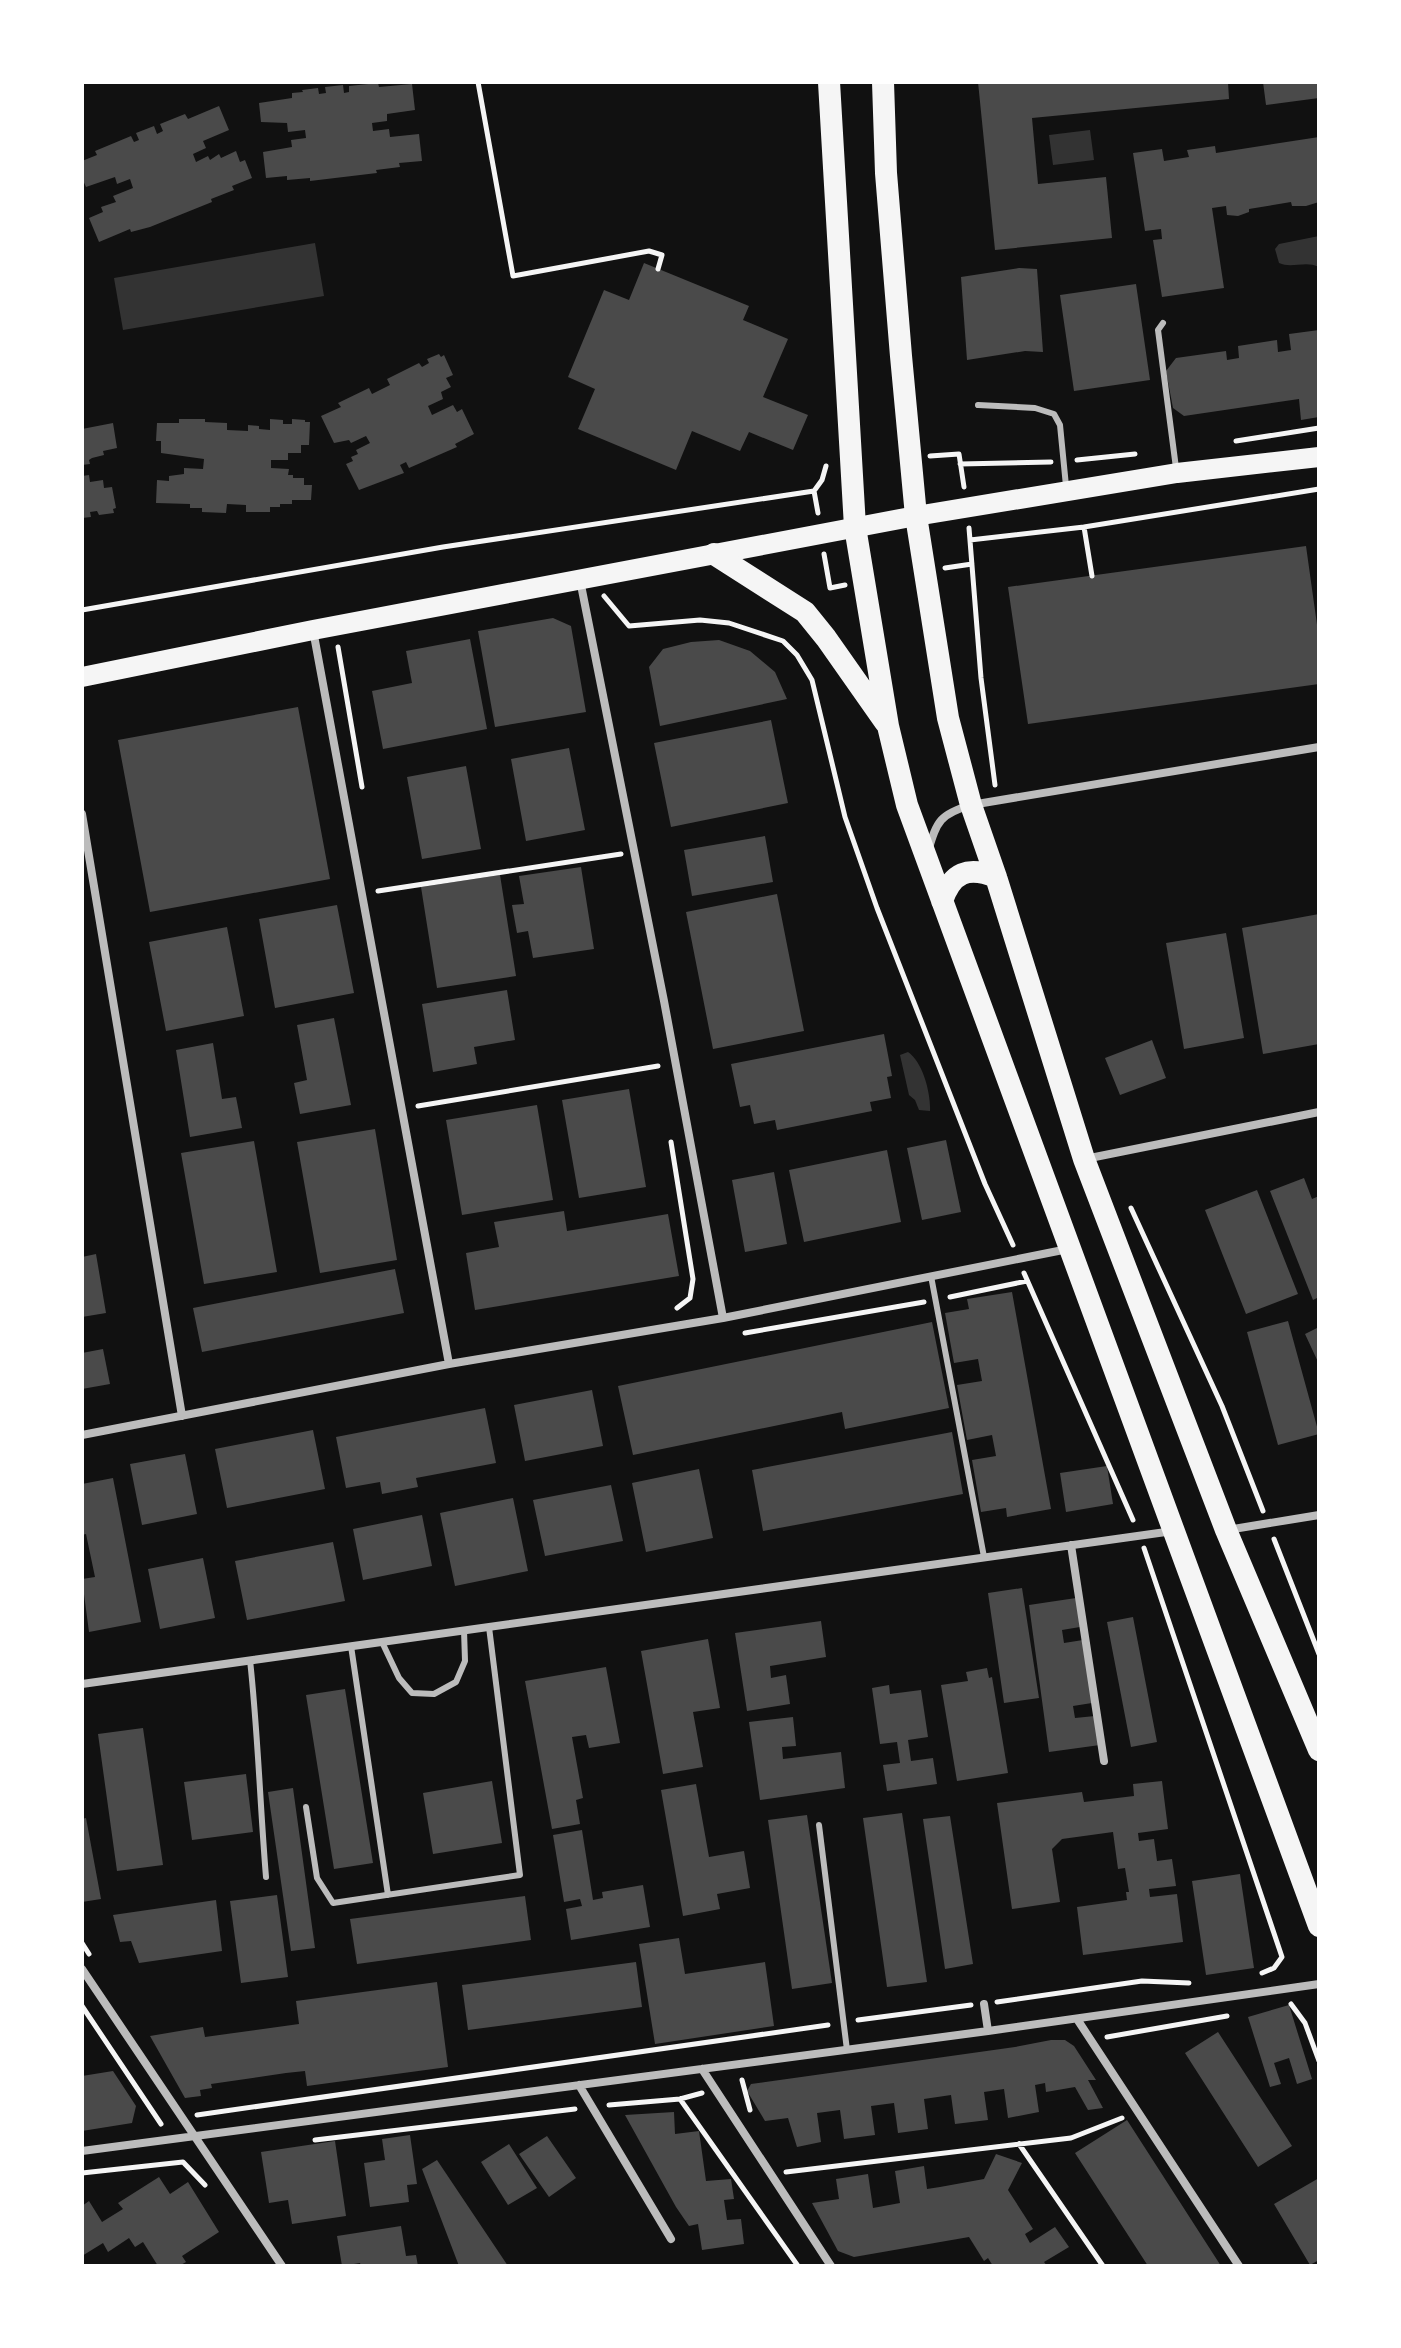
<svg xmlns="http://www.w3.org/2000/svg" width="1401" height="2348" viewBox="0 0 1401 2348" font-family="'Golos Text',sans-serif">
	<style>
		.water { fill: #333 }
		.building { fill: #4a4a4a }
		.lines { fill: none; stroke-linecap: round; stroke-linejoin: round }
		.path { stroke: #f5f5f5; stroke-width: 5 }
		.service { stroke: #bcbcbc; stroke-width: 6 }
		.minor { stroke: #bcbcbc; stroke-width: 8 }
		.primary { stroke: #f5f5f5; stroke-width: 20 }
		.trunk { stroke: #f5f5f5; stroke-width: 22 }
	</style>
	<rect width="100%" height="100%" fill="#111"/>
	<!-- water -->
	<path class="water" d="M1090,130L1094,160L1053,165L1049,135Z
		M1319,236V267C1305,260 1292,269 1279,263L1275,249L1279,244Z
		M315,243L324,296L123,330L114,278Z
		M908,1052C923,1062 931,1094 930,1111L919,1110L915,1100L909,1095L900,1055Z"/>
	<!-- building -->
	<path class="building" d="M978,82H1228L1229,99L1032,118L1038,184L1106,177L1112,238L995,250Z
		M1263,82H1319V98L1266,105Z
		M378,83L379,87L412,84L415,110L387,114V121L372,123L373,131L389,129L390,137L419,134L422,161L399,163L400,167L376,170L377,173L310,181V178L287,180V176L266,178L263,152L292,147L291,140L306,138L305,130L288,132L287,123L261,122L259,103L292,98V93L303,92L302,90L318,88L319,94L326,93L325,87L343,85L344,93L349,92V86Z
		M219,106L229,130L203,141L206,148L193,154L196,162L208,156L210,160L219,154L221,158L236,151L240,162L245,160L252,178L232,186L234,190L211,199L212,202L150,227L131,232L130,229L99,242L89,218L103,212L101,207L116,202L113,196L133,188L130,179L117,184L115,177L86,187L82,178V161L97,155L95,151L131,136L134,142L139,140L136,133L154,126L157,134L163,131L160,124L185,114L188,119Z
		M1319,137V202L1306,206H1292L1291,202L1249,209V212L1238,216L1227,215L1226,206L1212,208L1224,288L1162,297L1153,240L1162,239L1161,229L1145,231L1133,153L1162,149L1164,161L1189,157L1187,150L1215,146L1216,153Z
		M644,263L749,306L743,320L788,339L763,397L808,415L793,450L749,432L740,451L692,431L676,470L578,429L595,389L568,377L604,290L629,300Z
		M1019,268L1037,269L1043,352L1025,351L967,360L961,277Z
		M1136,284L1150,380L1074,391L1060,295Z
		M1319,330V417L1301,420L1299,399L1184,416L1173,408L1166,371L1176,358L1226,351L1227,360L1239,358L1238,346L1277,340L1278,352L1291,350L1289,334Z
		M439,354L441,357L444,355L453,375L446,378L451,387L441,392L443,399L428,406L432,415L453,405L457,412L462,409L474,434L455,444L457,447L409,468L406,462L400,465L404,473L359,490L346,464L353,461L351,457L358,454L356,450L370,443L366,436L351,443L349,440L334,443L321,416L341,407L338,403L369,388L372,394L390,385L387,379L419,363L422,367L429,363L427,359Z
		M179,419H205V422L227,423V430L248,431V425L259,426V429L270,430V419L283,420V424H292V419L305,420V422H310L309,445H301V453H288V460H271V468L289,469L288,475H293V478H304V485H312L311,500H292V504H280V507H270V512H246V505L227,504L226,513L202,512V508H190V504L156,503L157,480L169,481V476L184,474V468L203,469L204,459L161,453V441H156L157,423H179Z
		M113,423L117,448L103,451L104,455L92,458L89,460L90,464L82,465V429Z
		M89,475L90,482L103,480L104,488L112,487L116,508L113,509L114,513L99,515L97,511L90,512L91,517L82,518V476Z
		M1306,546L1319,639V684L1028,724L1008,587Z
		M553,618L571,626L586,712L495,727L478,631Z
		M470,639L487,729L383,749L372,691L412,683L406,651Z
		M719,640L750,651L775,672L787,699L660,726L649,667L663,649L691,642Z
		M298,707L330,879L150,912L118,740Z
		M771,720L788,803L671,827L654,743Z
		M569,748L585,830L526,841L511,759Z
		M466,766L481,849L422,859L407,777Z
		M765,836L773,882L692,896L684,850Z
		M581,867L594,949L533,958L528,931L517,933L512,905L524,904L519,876Z
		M500,875L516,976L437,988L421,887Z
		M777,894L804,1031L713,1049L686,912Z
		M337,905L354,993L275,1008L259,919Z
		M1319,914V1044L1263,1054L1242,928Z
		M227,927L244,1016L166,1031L149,942Z
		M1226,933L1244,1038L1184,1049L1166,943Z
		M507,990L515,1040L474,1047L477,1064L433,1072L422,1004Z
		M334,1018L351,1105L300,1114L294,1083L307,1080L297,1025Z
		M884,1034L892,1076L887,1077L891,1098L870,1102L872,1111L777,1130L775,1120L754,1124L750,1105L740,1107L731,1064Z
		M1152,1040L1166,1078L1120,1095L1105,1058Z
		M213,1043L222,1099L236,1097L242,1128L190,1137L176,1050Z
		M629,1089L646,1187L579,1198L562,1100Z
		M537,1105L553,1200L462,1215L446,1120Z
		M375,1129L397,1260L320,1273L297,1142Z
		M946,1140L961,1212L922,1220L907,1148Z
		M254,1141L277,1272L204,1284L181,1153Z
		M887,1150L901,1222L804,1242L789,1170Z
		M774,1172L787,1244L745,1252L732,1180Z
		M1304,1178L1312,1199L1319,1196V1297L1313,1300L1270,1191Z
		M1257,1190L1298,1294L1246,1314L1205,1210Z
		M564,1211L567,1231L668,1214L679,1276L475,1310L466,1253L499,1247L494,1222Z
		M96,1254L106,1313L82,1317V1257Z
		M395,1269L404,1313L202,1352L193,1308Z
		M1012,1292L1051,1509L1007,1517L1006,1508L981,1512L972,1460L996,1456L992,1435L967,1440L957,1385L982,1381L978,1359L954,1363L945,1313L969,1309L967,1299Z
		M1288,1321L1319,1434L1278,1445L1247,1332Z
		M932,1322L949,1408L845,1429L842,1412L633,1455L618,1386Z
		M1319,1327V1364L1305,1334Z
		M103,1349L110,1384L82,1389V1353Z
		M592,1390L603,1446L525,1461L514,1405Z
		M485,1408L496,1463L416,1478L418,1487L382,1494L380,1482L346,1488L336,1437Z
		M313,1430L325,1489L227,1508L215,1449Z
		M952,1432L963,1494L763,1531L752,1470Z
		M185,1454L197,1514L142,1525L130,1464Z
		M1107,1466L1113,1504L1066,1512L1060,1473Z
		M699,1469L713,1538L646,1552L632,1483Z
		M113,1478L141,1622L89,1632L82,1579L95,1577L86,1534L82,1535V1484Z
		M611,1485L623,1541L545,1556L533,1500Z
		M513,1498L528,1571L455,1586L440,1513Z
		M422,1515L432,1566L363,1580L353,1529Z
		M333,1542L345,1601L247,1620L235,1561Z
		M203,1558L215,1618L160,1629L148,1569Z
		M1022,1588L1039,1698L1004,1703L988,1593Z
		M1076,1598L1080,1627L1062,1630L1064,1643L1083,1640L1092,1703L1073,1706L1075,1718L1095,1716L1100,1745L1049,1752L1029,1605Z
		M1133,1617L1157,1742L1131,1747L1107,1622Z
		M821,1621L826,1657L770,1666L771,1678L786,1675L790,1704L747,1711L735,1633Z
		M708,1639L720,1708L693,1712L703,1767L663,1774L641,1651Z
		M606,1667L620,1743L589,1748L586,1735L572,1737L583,1798L576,1800L580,1824L552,1829L525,1681Z
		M987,1668L989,1678L992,1677L1008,1773L957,1781L941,1685L968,1681L966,1672Z
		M889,1685L890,1694L921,1690L928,1737L908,1740L911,1761L933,1758L937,1784L887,1791L883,1765L900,1763L897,1742L880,1744L872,1688Z
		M345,1689L373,1863L334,1869L306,1695Z
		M793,1717L796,1746L782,1747L783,1759L841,1752L845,1788L760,1800L749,1722Z
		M143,1728L163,1865L117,1871L98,1734Z
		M246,1774L253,1832L192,1840L184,1782Z
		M492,1781L502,1843L433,1854L423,1793Z
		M1162,1781L1168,1829L1138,1833L1139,1841L1154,1839L1157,1861L1172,1859L1176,1886L1149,1889L1150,1897L1177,1894L1183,1942L1083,1955L1077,1907L1127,1900L1126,1892H1129L1125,1868L1118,1869L1113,1832L1062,1839L1052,1849L1060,1902L1012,1909L997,1803L1082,1792L1084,1802L1134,1796L1133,1784Z
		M696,1784L709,1857L744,1851L750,1888L717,1894L720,1909L683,1916L661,1790Z
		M293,1788L315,1948L291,1951L268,1792Z
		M902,1813L927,1982L887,1987L863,1818Z
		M807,1815L832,1983L792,1989L768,1820Z
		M950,1816L973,1964L945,1969L923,1819Z
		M86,1818L101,1899L82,1902V1819Z
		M582,1830L593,1900L603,1898L602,1892L643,1885L650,1927L571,1940L566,1909L582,1906L580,1899L564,1902L553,1835Z
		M1240,1874L1254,1968L1206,1975L1192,1881Z
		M277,1895L288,1977L241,1983L230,1901Z
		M525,1896L531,1940L357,1964L350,1919Z
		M216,1900L222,1951L139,1963L131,1941L120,1942L113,1915Z
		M679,1938L685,1974L765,1962L774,2026L655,2044L639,1944Z
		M636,1962L642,2007L468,2030L462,1985Z
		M437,1982L448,2067L307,2086L305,2071L286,2073L211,2084L212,2088L200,2090L201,2096L185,2098L150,2036L203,2027L205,2037L299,2024L296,2001Z
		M1289,2005L1312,2079L1297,2084L1289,2058L1274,2063L1281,2084L1270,2087L1248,2017Z
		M1218,2032L1292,2146L1258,2167L1185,2053Z
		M1051,2040H1065L1074,2046L1096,2080H1088L1103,2108L1088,2110L1075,2087L1046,2092L1045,2083L1035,2085L1039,2112L1008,2118L1004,2089L984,2092L988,2120L955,2124L951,2095L924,2099L928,2129L898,2133L894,2103L871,2106L875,2135L844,2139L840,2110L817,2113L821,2142L797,2147L788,2118L765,2121L747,2091L751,2084L1015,2047Z
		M113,2071L136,2106L132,2123L82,2131V2076Z
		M674,2112L675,2134L699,2131L706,2181L731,2179L734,2199L724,2200L727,2220L741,2219L744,2244L702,2250L698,2224L689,2226L676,2207L625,2115Z
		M1127,2120L1221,2266H1148L1075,2153Z
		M410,2135L417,2184L407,2185L409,2202L370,2207L364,2163L385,2160L382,2139Z
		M547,2136L576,2178L549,2197L519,2154Z
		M335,2141L346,2216L292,2224L288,2200L269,2203L261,2152Z
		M509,2144L537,2188L508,2205L481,2162Z
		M996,2154L1022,2163L1008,2190L1033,2229L1025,2234L1030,2243L1055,2227L1069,2247L1044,2262L1047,2266H993L988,2258L984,2261L969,2237L854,2257L838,2251L812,2203L839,2199L836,2179L868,2174L873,2208L900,2203L895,2171L924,2166L927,2189L940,2187L984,2179Z
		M437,2160L508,2266H459L422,2169Z
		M159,2177L170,2194L188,2182L219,2232L182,2256L186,2262L179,2266H158L143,2242L135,2247L129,2238L108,2252L103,2243L82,2256V2206L89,2201L102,2222L123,2209L118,2203Z
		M1319,2178V2260L1310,2265L1274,2204Z
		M401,2226L406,2256L416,2255L418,2266H361L360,2263L342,2266L337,2236Z"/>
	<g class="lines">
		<!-- path -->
		<path class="path" d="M478,82L513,276L649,251L662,255L658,269
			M1236,441L1319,428
			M930,456L959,454L964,487
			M1077,460L1135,454
			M960,464L1051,462
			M818,513L814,491L822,480L826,466
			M1084,527L1092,576
			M969,528L981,678L995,785
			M970,540L1084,527L1319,489
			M824,554L830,588L845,585
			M945,568L972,564
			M604,596L629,626L700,620L729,623L783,641L797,655L812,680L845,817L877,908L985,1184L1013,1245
			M82,610L443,547L814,491
			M338,647L362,787
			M378,891L621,854
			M418,1106L658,1066
			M671,1142L693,1279L690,1298L677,1308
			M1131,1208L1222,1406L1263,1511
			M1024,1273L1133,1520
			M950,1297L1027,1281
			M745,1333L924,1302
			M1274,1539L1319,1654
			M1144,1548L1282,1957L1274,1968L1262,1973
			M82,1943L89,1954
			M997,2002L1142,1981L1189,1983
			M1291,2004L1305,2023L1319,2061
			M82,2006L161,2124
			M858,2020L971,2005
			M1107,2037L1227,2016
			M742,2080L750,2110
			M680,2099L798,2266
			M609,2105L680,2099L702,2093
			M197,2115L828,2025
			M315,2140L575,2109
			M1019,2144L1103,2266
			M786,2172L1071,2138L1122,2118
			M82,2173L183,2162L205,2185"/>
		<!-- service -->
		<path class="service" d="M1163,323L1158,330L1176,468
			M978,405L1035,408L1054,414L1060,425L1066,486
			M931,1276L984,1557
			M382,1642L399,1678L412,1693L434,1694L456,1682L465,1661L464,1630
			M351,1646L388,1895
			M250,1660C258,1733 260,1805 266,1877
			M306,1807L317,1878L333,1903L520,1875L489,1627
			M819,1825L847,2050"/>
		<!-- minor -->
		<path class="minor" d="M580,580L664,1001L723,1318
			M313,630L449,1364
			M82,814L182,1416
			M928,851C937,821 940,814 971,805L1319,747
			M1085,1159L1319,1112
			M82,1435L449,1364L723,1318L1068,1249
			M1227,1530L1319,1515
			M1071,1545L1104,1761
			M82,1684L1173,1531
			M82,1969L282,2266
			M984,2004L988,2031
			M1077,2019L1239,2266
			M702,2069L831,2266
			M579,2085L671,2239
			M82,2151L988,2031L1319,1984"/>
		<!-- primary -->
		<path class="primary" d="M82,677L313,630L916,516L1177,473L1319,457"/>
		<!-- trunk -->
		<path class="trunk" d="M829,82L855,527L888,726L907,805L1319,1926
			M883,82L886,173L901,356L916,516L948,718L971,805L996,877L1084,1159L1226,1530L1319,1750
			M714,554L805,612L826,638L885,722
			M942,901C952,872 968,866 996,877"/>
	</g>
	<!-- border -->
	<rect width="1401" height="2348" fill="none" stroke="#ffffff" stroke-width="168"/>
</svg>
